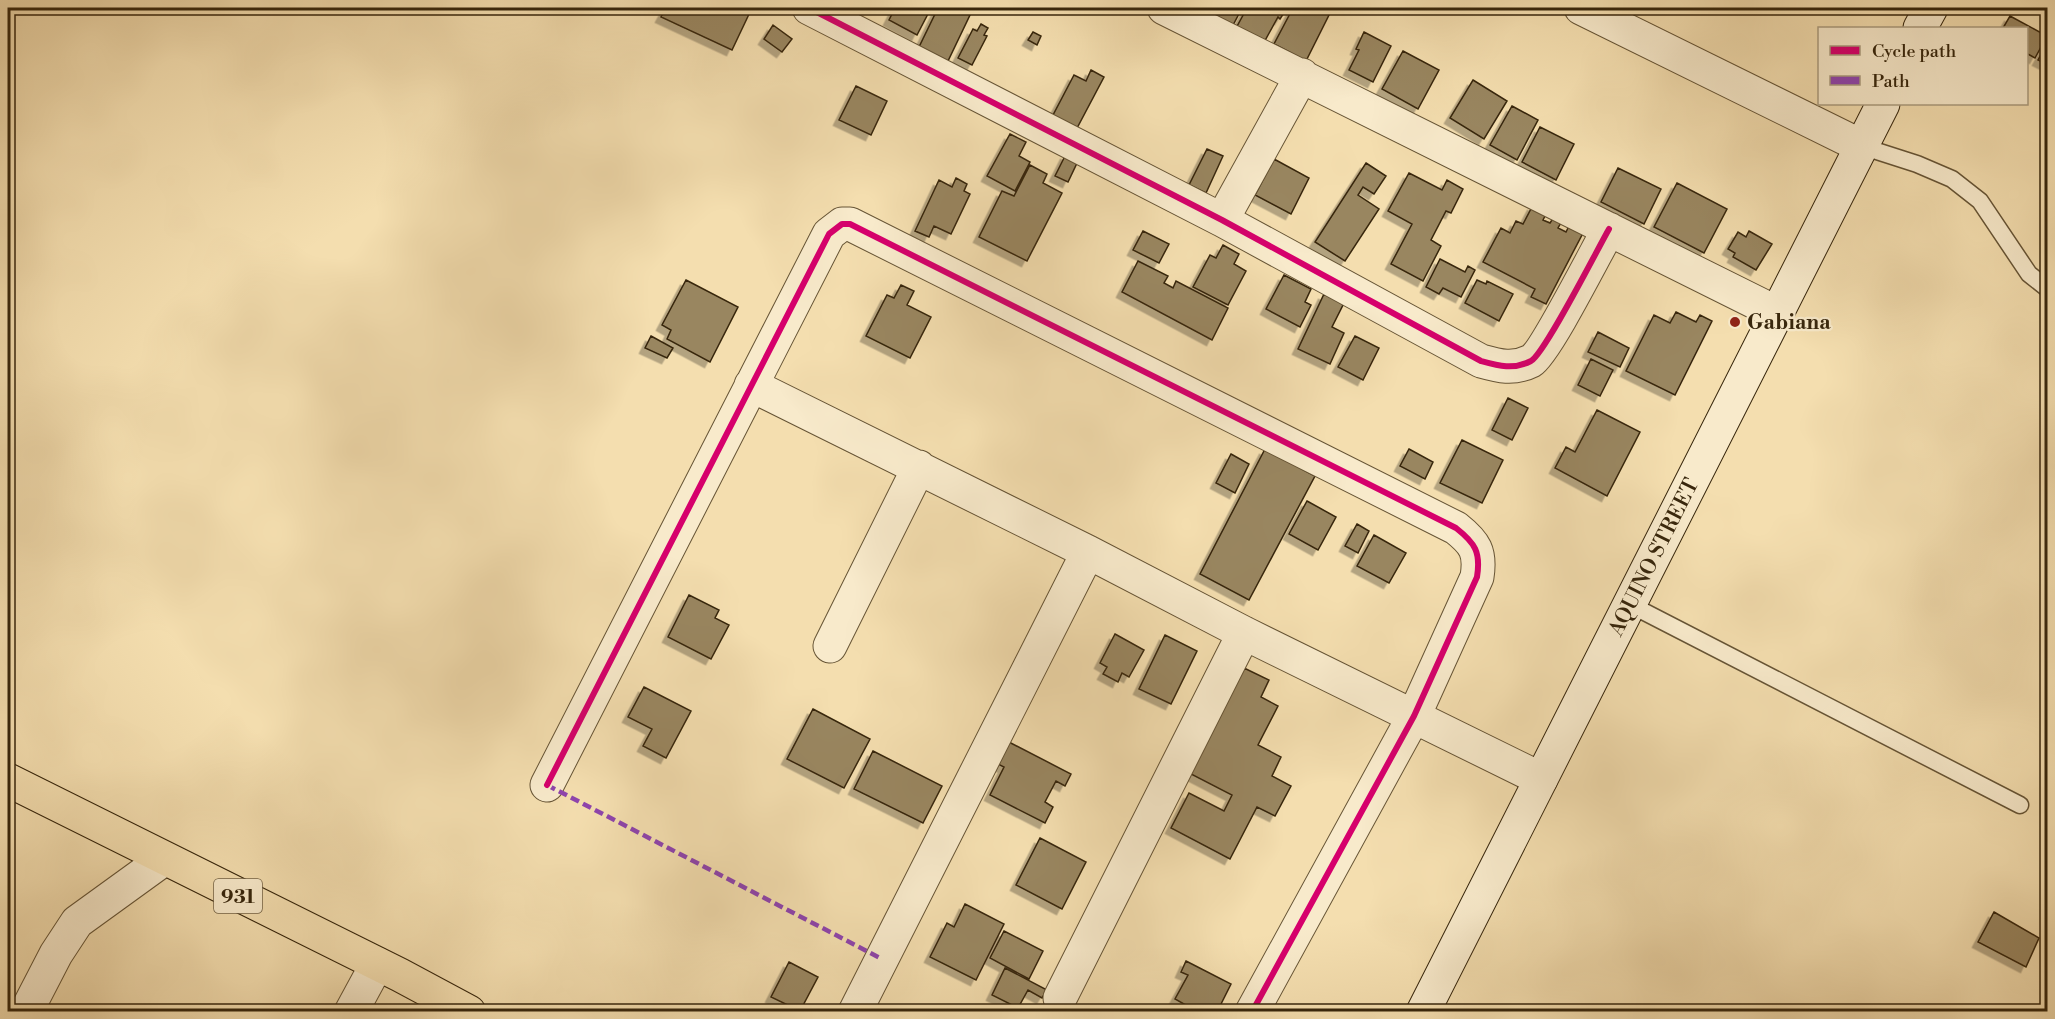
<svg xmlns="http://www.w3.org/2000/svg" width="2055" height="1019" viewBox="0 0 2055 1019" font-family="'Libre Bodoni',serif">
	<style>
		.building { fill: #998661; stroke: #37260c; stroke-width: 1.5; filter: url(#shadow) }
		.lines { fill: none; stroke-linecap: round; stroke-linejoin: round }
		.lane-casing { stroke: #665435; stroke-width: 19 }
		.street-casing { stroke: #665435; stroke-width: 35 }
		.secondary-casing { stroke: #37260c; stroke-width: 35 }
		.highway-casing { stroke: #37260c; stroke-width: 35 }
		.lane { stroke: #f8eacb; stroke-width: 16 }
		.street { stroke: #f8eacb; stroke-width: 33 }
		.secondary { stroke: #f8eacb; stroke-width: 33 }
		.highway { stroke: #f4deaf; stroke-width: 33 }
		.quiet { stroke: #8e44ad; stroke-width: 4.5; stroke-dasharray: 9 4.5; stroke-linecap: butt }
		.cycleway-casing { stroke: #f8eacb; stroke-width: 10 }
		.cycleway { stroke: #d6006c; stroke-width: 6 }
		.poi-dot { fill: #8f2418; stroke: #f8eacb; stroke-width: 2 }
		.labels { text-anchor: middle; stroke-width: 4.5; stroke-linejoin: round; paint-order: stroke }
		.shield { fill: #f8eacb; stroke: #716145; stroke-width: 1.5 }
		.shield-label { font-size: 20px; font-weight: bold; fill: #37260c }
		.poi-label { font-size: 21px; font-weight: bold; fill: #37260c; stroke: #f8eacb; text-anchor: start }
		.street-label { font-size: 21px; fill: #37260c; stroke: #f8eacb }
	</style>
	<defs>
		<filter id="shadow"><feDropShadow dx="-5.5" dy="5.5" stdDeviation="0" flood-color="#0004"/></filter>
	</defs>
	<rect width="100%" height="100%" fill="#f4deaf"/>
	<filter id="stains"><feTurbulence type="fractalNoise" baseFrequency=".00333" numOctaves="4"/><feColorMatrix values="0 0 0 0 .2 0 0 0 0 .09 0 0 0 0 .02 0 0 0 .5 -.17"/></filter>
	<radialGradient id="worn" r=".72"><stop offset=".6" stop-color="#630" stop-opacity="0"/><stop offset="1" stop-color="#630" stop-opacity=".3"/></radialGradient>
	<!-- building -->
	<path class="building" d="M666,8H746L751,10L732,50L661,17Z
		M895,8H931L917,35L889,20Z
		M938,8L953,14L956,8L970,15L948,61L919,47Z
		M1212,8H1242L1231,29L1207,16Z
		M1247,8H1287L1280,19L1278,17L1262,46L1235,30Z
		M1293,8H1319L1330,13L1306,61L1274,44Z
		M2010,16L2047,36L2035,58L2026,53V28H2003Z
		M981,24L988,28L984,35L987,36L972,65L958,58L973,29L977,31Z
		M773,25L792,39L782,52L764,39Z
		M1033,32L1041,36L1037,45L1028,40Z
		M1364,32L1391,46L1373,82L1349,70L1359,50L1356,49Z
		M2047,44L2048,45V65L2038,60Z
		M1403,51L1439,70L1418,109L1382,89Z
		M1091,70L1104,77L1076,130L1052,117L1074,75L1086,81Z
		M1473,80L1507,101L1484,139L1450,118Z
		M856,86L887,101L871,135L839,120Z
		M1512,106L1538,120L1517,160L1490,145Z
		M1540,127L1574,144L1556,180L1522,162Z
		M1010,134L1026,142L1019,156L1030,162L1015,191L987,176Z
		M1207,149L1223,156L1206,193L1189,185Z
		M1066,154L1078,161L1068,182L1055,176Z
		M1274,159L1309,178L1291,214L1255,195Z
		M1366,163L1386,176L1374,194L1363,187L1358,195L1379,209L1345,261L1315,242Z
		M1030,165L1047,174L1043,183L1062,193L1027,261L979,237L1002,191L1014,196Z
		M1618,168L1661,189L1644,224L1601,202Z
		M1409,173L1442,190L1447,180L1463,189L1451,213L1446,211L1431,240L1441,246L1423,281L1391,264L1412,224L1388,211Z
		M956,178L967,184L964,191L970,194L951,234L934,226L929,237L915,231L939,180L952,187Z
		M1677,183L1727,209L1704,253L1654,227Z
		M1533,205L1547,212L1543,220L1550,223L1554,217L1562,221L1558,228L1566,232L1569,226L1583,233L1546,304L1531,297L1535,289L1483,262L1501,228L1510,233L1516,221L1523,224Z
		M1143,231L1169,244L1159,263L1133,250Z
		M1749,231L1772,244L1756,270L1733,257L1735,253L1728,249L1738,232L1746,237Z
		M1223,245L1239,254L1234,264L1246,271L1228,305L1193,287L1210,255L1216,258Z
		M1440,259L1465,272L1468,266L1475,270L1461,297L1443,288L1439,294L1426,287Z
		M1138,261L1168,276L1164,283L1173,288L1176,281L1228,308L1212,340L1122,292Z
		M1284,275L1311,289L1305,302L1311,305L1300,327L1266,309Z
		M686,280L738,307L710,362L667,339L671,330L662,325Z
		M1477,280L1486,284L1487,281L1513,294L1499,321L1465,303Z
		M901,285L914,291L907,305L931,317L910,358L866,336L887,295L894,298Z
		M1324,294L1344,303L1332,327L1344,333L1330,364L1298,349Z
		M1676,312L1696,322L1700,315L1712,321L1675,395L1626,371L1654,315L1670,323Z
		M1598,332L1629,348L1620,367L1588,352Z
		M651,336L673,348L667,358L645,348Z
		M1355,336L1379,348L1363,380L1338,367Z
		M1591,359L1613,370L1600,396L1578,385Z
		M1508,398L1528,408L1512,440L1492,430Z
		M1597,410L1640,432L1607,496L1555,468L1566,447L1575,452Z
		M1462,440L1503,460L1482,503L1440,483Z
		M1265,449L1315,476L1249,600L1200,574Z
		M1409,449L1433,462L1425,479L1400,466Z
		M1231,454L1249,464L1235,493L1216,483Z
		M1307,501L1336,517L1318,550L1289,534Z
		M1357,524L1369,531L1358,553L1345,546Z
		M1374,535L1406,553L1389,583L1357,566Z
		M689,595L719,610L715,618L729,625L711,659L668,637Z
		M1115,634L1144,650L1129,677L1122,673L1118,682L1103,674L1107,667L1100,663Z
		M1165,635L1197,651L1171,704L1139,689Z
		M1244,668L1269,680L1261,697L1278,706L1258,745L1281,757L1272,776L1291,786L1275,816L1257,807L1230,859L1171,828L1189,793L1224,811L1232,795L1189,773Z
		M644,687L691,711L666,758L643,746L652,729L628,717Z
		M813,709L870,739L844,788L787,759Z
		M1005,740L1071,774L1065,786L1056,781L1045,802L1053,807L1045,823L990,795L1004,767L994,762Z
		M873,751L942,786L923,823L854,789Z
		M1040,838L1086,862L1062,909L1016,885Z
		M965,904L1004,924L976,980L930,957L947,923L954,927Z
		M1994,912L2039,938L2026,967L1978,942Z
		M1004,931L1043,951L1029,979L990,958Z
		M1186,961L1231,984L1217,1012H1198L1175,999L1188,975L1181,972Z
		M789,962L818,977L800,1011L771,997Z
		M1005,968L1047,990L1042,998L1028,990L1018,1008L992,995Z"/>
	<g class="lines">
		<defs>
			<path id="lane" d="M1861,146L1917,164L1952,179L1980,201L2029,274L2048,289
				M1629,604L2020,805"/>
			<path id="street" d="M809,8L1222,220L1481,361C1499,366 1513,370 1531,361C1545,353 1597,250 1609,229
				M1164,8L1777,313
				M1581,8L1861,146
				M1222,220L1302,75
				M751,385L1088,552L1244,633L1541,779
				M830,646L919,467
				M547,785L829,234L842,224H850L1456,528C1475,543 1481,552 1477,577L1414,716L1252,1012
				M1060,998L1244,633
				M26,1012L56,954L77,922L164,859
				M351,1012L377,964
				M855,1012L1088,552"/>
			<g id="secondary">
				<path d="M1920,28L1931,8"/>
				<path id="s1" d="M1423,1012L1883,104"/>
			</g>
			<path id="highway" d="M8,780L400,975L469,1012"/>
		</defs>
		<!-- lane casing -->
		<use href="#lane" class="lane-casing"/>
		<!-- street casing -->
		<use href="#street" class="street-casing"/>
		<!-- secondary casing -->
		<use href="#secondary" class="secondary-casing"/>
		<!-- highway casing -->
		<use href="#highway" class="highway-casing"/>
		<!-- lane -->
		<use href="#lane" class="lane"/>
		<!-- street -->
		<use href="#street" class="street"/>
		<!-- secondary -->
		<use href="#secondary" class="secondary"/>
		<!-- highway -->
		<use href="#highway" class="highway"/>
		<!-- quiet -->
		<path class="quiet" d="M547,785L882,959"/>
		<defs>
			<path id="cycleway" d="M809,8L1222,220L1481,361C1499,366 1513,370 1531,361C1545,353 1597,250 1609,229
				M547,785L829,234L842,224H850L1456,528C1475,543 1481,552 1477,577L1414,716L1252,1012"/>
		</defs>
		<!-- cycleway casing -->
		<use href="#cycleway" class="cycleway-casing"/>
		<!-- cycleway -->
		<use href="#cycleway" class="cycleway"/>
	</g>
	<!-- markers -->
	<circle class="poi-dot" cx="1735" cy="322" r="6"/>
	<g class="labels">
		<!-- shield labels -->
		<rect class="shield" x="214" y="879" width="48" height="34" rx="4.5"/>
		<g class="shield-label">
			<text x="238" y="903">931</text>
		</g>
		<!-- poi labels -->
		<g class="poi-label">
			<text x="1747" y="329">Gabiana</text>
		</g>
		<!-- street labels -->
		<g class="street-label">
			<text dy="7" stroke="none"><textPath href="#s1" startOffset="510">AQUINO STREET</textPath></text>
		</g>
	</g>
	<!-- margin -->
	<rect width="2055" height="1019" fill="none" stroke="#f4deaf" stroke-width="30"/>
	<rect x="9" y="9" width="2037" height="1001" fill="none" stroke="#37260c" stroke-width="3"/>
	<rect x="15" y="15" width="2025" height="989" fill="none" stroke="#37260c" stroke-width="1.5"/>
	<!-- legend -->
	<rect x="1818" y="27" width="210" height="78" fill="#f8eacb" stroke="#ab9c7f" stroke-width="1.5"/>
	<rect x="1830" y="46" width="30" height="9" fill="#d6006c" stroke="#ab9c7f" stroke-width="1.5"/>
	<text x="1872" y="57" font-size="18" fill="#37260c">Cycle path</text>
	<rect x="1830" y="76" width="30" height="9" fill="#8e44ad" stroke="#ab9c7f" stroke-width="1.5"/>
	<text x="1872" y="87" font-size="18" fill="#37260c">Path</text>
	<rect width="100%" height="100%" filter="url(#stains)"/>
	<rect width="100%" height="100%" fill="url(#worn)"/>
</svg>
